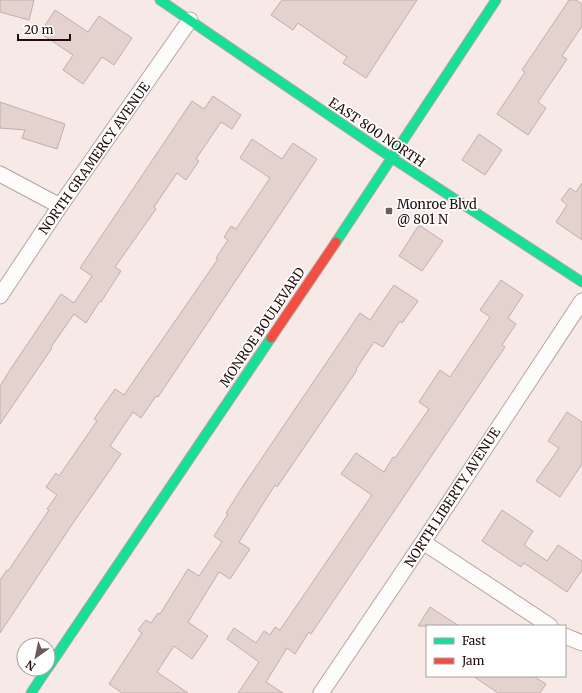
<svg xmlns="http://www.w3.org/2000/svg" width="582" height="693" viewBox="0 0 582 693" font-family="Merriweather,serif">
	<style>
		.building { fill: #e3d2ce; stroke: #bfafab }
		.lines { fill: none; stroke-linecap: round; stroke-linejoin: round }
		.street-casing { stroke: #b4a4a0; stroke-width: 17 }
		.fast-casing { stroke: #b4a4a0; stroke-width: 11 }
		.jam-casing { stroke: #b4a4a0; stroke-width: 11 }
		.street { stroke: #fefcfb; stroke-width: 15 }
		.fast { stroke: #16e098; stroke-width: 9 }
		.jam { stroke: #f24e42; stroke-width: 9 }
		.poi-dot { fill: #6d5b57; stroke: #fff; stroke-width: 1.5 }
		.labels { text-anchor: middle; stroke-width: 3.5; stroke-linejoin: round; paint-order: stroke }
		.street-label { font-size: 13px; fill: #220e0a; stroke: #fff }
		.poi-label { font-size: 13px; fill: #220e0a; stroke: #fff; text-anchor: start }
	</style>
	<rect width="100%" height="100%" fill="#f7e9e6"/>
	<!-- building -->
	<path class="building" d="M0,0H34L29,20L0,12Z
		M282,0H417L366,78L343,63L347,57L298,23L293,30L271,15Z
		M569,0H576L582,4V26L562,56L567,59L538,102L546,108L528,135L497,114L525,72L522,70Z
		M55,10L88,32L99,16L132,38L114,65L102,57L83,84L63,70L73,55L40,33Z
		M213,96L241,115L232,129L221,122L196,159L199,161L186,180L177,173L154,207L156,209L115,267L121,271L101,302L100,301L86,323L74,314L51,347L52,348L0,424V386L10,370L61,294L74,303L92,276L80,268L192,101L204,109Z
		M0,102L65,124L57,149L22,138L25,130L0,128Z
		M479,134L502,150L485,175L462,160Z
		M252,139L282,159L293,143L317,159L158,397L156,396L141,418L133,412L110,446L121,454L71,526L0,633V580L7,570L8,571L49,510L47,509L57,495L46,487L56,473L59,476L97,421L94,419L115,389L124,395L218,259L216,258L228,240L224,237L231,226L236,229L270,178L240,158Z
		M582,183V240L556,222L567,205L561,200L570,188L576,192Z
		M419,225L443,241L422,271L399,256Z
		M501,280L523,295L508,318L516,324L502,345L505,347L311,634L309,632L295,654L287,648L266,682L283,693H238L259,662L227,639L234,628L256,643L264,631L270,635L275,627L280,630L372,495L341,474L356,453L384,472L393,457L395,458L429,409L419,402L440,370L450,377L490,317L480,310Z
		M394,285L418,301L402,323L400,321L383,347L374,342L356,369L357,370L277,487L275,485L239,542L250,549L230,579L219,572L188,622L208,636L192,659L174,646L157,672L188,693H122L109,684L142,633L138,630L146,620L151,623L158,613L160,614L188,569L199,576L222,542L214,536L228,514L226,513L245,483L360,313L370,320Z
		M567,412L582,422V464L560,497L536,481L559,448L548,441Z
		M502,510L533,531L524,545L547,561L558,545L582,561V570L567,592L524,563L521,567L482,541Z
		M430,607L459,626H418Z
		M473,676H533L546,684L540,693H498Z"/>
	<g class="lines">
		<defs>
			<path id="street" d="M0,174L60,206
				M0,296L60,206L190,20
				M423,542L550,626
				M565,636L582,643
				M321,693L423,542L582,301"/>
			<path id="fast" d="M160,0L392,158L582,282
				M336,242L496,0
				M48,668L271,338
				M31,693L47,669"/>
			<path id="jam" d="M271,338L336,242"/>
		</defs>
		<!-- street casing -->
		<use href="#street" class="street-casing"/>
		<!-- fast casing -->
		<use href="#fast" class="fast-casing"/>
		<!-- jam casing -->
		<use href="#jam" class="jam-casing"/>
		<!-- street -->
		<use href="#street" class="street"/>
		<!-- fast -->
		<use href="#fast" class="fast"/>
		<!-- jam -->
		<use href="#jam" class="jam"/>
	</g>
	<!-- markers -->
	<rect class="poi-dot" x="385" y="207" width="8" height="8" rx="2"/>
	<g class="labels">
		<!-- street labels -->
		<g class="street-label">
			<text transform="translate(377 132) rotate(34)" y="5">EAST 800 NORTH</text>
			<text transform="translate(94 158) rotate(-55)" y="5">NORTH GRAMERCY AVENUE</text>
			<text transform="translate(262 327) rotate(-56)" y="5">MONROE BOULEVARD</text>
			<text transform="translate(452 497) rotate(-57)" y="5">NORTH LIBERTY AVENUE</text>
		</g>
		<!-- poi labels -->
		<g class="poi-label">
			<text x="397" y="209">Monroe Blvd<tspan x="397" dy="15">@ 801 N</tspan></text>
		</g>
	</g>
	<!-- legend -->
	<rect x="426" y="625" width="140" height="52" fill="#ffffff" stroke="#a79f9d"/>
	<rect x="434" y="638" width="20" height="6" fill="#16e098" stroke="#a79f9d"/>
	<text x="462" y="645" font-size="12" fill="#220e0a">Fast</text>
	<rect x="434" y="658" width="20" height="6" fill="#f24e42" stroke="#a79f9d"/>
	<text x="462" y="665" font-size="12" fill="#220e0a">Jam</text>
	<!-- north arrow -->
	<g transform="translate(36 657) rotate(213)"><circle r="19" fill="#ffffff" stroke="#a79f9d"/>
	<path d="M0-3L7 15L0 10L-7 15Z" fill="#6d5b57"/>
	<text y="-6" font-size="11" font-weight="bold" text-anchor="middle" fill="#220e0a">N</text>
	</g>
	<!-- scale -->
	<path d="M18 34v6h52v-6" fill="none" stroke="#220e0a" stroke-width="2"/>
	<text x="24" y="34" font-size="12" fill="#220e0a" stroke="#ffffff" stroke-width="3" paint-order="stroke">20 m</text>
</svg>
